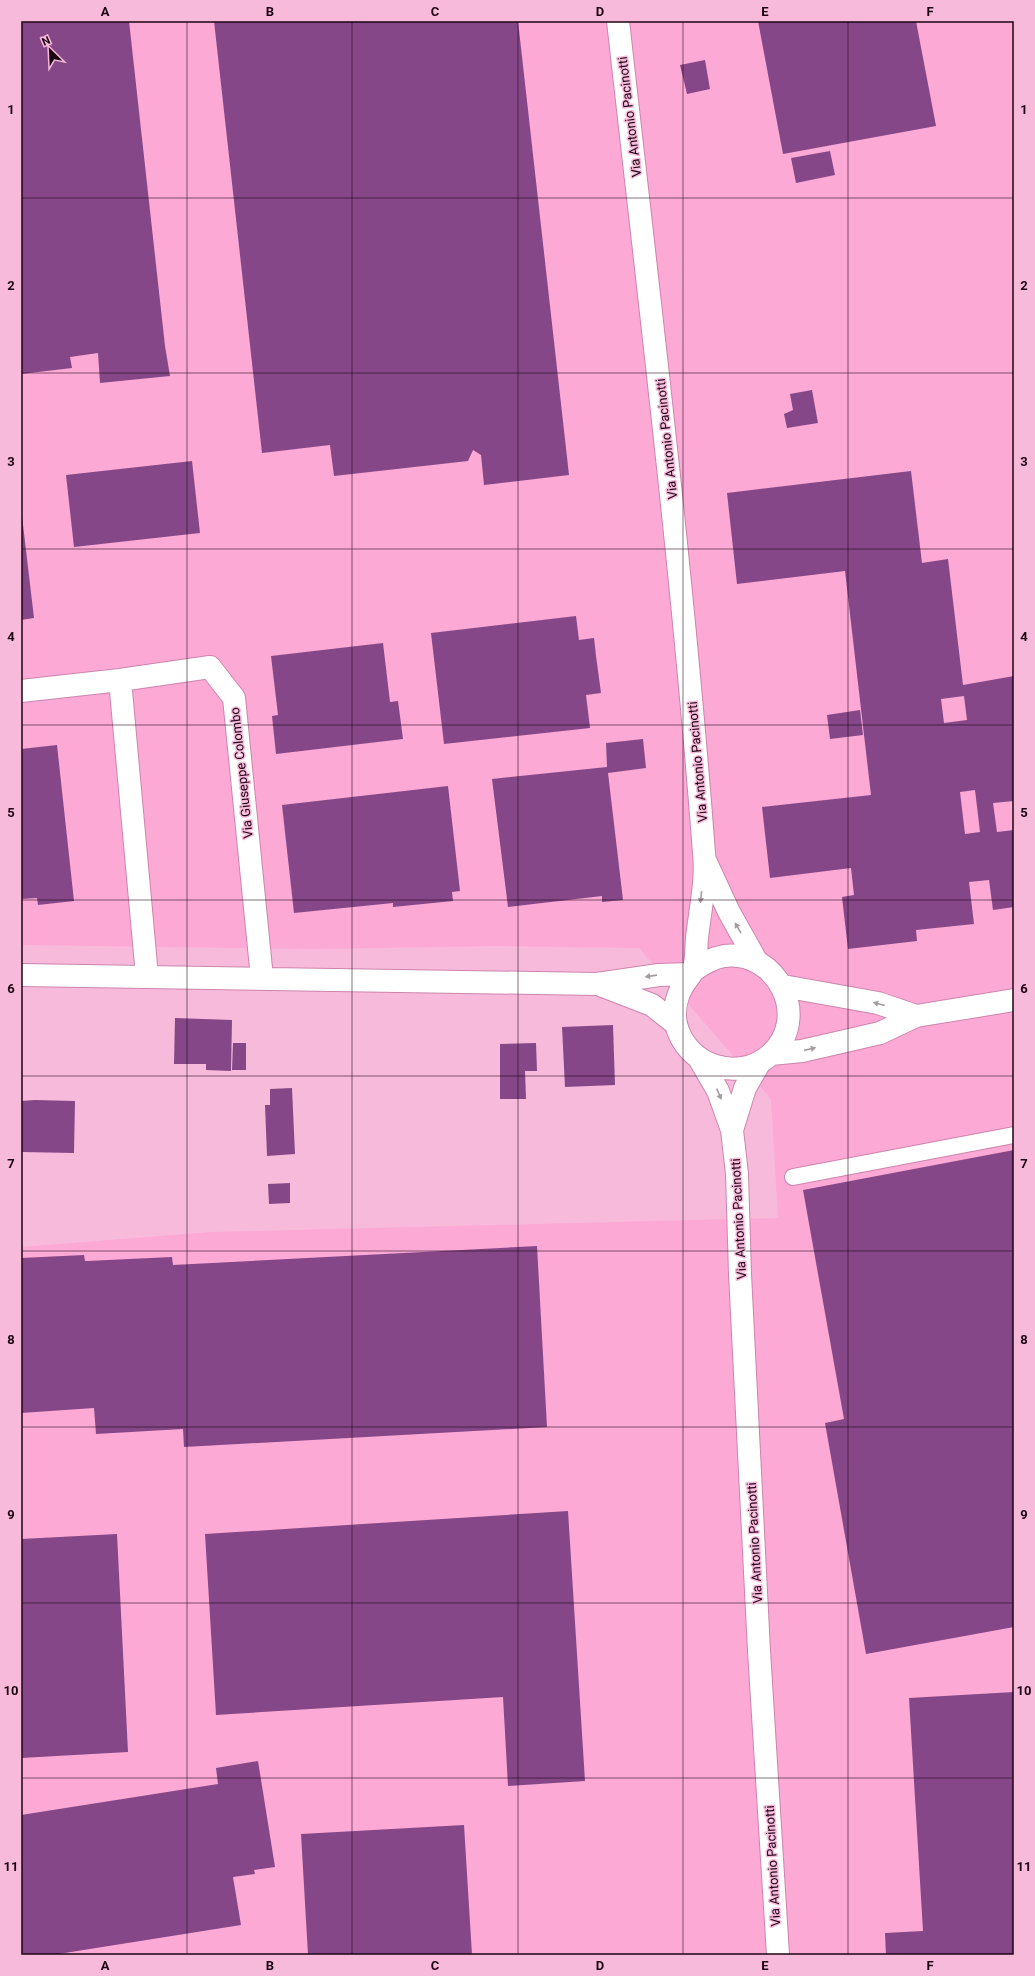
<svg xmlns="http://www.w3.org/2000/svg" width="1035" height="1976" viewBox="0 0 1035 1976" font-family="Roboto,sans-serif">
	<style>
		.built { fill: #fca9d6 }
		.building { fill: #854787; fill-rule: evenodd }
		.lines { fill: none; stroke-linecap: round; stroke-linejoin: round }
		.service-casing { stroke: #cd85ac; stroke-width: 18 }
		.minor-casing { stroke: #cd85ac; stroke-width: 24 }
		.service { stroke: #fff; stroke-width: 16 }
		.minor { stroke: #fff; stroke-width: 22 }
		.oneway { fill: #a49ba1 }
		.grid { fill: none; stroke: #1c0413; stroke-width: 1; stroke-opacity: 0.55 }
		.labels { text-anchor: middle; stroke-width: 3; stroke-linejoin: round; paint-order: stroke }
		.street-label { font-size: 13px; fill: #1c0413; stroke: #f8badb }
		.neatline { fill: none; stroke: #1c0413; stroke-width: 1.5 }
		.grid-label { font-size: 13px; text-anchor: middle; font-weight: bold; fill: #1c0413 }
	</style>
	<rect width="100%" height="100%" fill="#f8badb"/>
	<!-- built -->
	<path class="built" d="M21,21H1014V1955H21V1247L211,1232L778,1218L771,1099L639,948L498,946L313,949L21,945Z"/>
	<!-- building -->
	<path class="building" d="M21,21H129L165,346L170,376L100,383L98,353L70,357L72,368L21,374Z
		M214,21H518L569,475L484,485L481,455L473,450L468,461L334,476L330,445L262,453Z
		M758,21H916L936,126L783,154Z
		M705,60L710,89L687,94L680,65Z
		M830,151L835,175L796,183L791,158Z
		M812,390L818,423L787,428L784,414L793,410L790,394Z
		M192,461L200,533L74,547L66,475Z
		M911,471L922,563L948,559L963,685L1014,676V801L993,803L997,832L1014,830V907L993,910L989,880L969,882L974,924L916,930L917,941L848,949L842,897L854,895L851,868L770,878L762,807L871,795L845,571L737,584L727,493ZM964,696L967,720L944,723L941,699ZM975,790L980,832L965,834L960,792Z
		M21,508L34,618L21,620Z
		M576,616L579,640L594,638L596,656L601,693L586,695L590,728L444,744L431,633Z
		M383,643L390,702L398,701L403,739L276,754L272,716L278,715L271,656Z
		M860,710L863,735L830,739L827,715Z
		M643,739L646,768L608,773L623,900L602,902V896L508,907L492,779L607,767L606,743Z
		M57,745L74,901L38,905L37,898L21,899V749Z
		M448,786L460,891L452,892L453,901L393,907V903L294,913L282,805Z
		M175,1018L232,1020L231,1071L206,1070V1064H174Z
		M613,1025L615,1085L565,1087L562,1027Z
		M233,1043H246V1070H232Z
		M536,1043L537,1071H525L526,1099H500V1044Z
		M292,1088L295,1154L267,1156L265,1105H270V1089Z
		M35,1100L75,1101L74,1153L21,1152V1101Z
		M1014,1150V1627L866,1654L825,1423L844,1419L803,1190Z
		M290,1183V1203L269,1204L268,1184Z
		M537,1246L547,1427L184,1447L183,1429L96,1434L94,1408L21,1413V1258L84,1255L85,1261H87L172,1257L173,1265Z
		M568,1511L585,1781L508,1786L503,1697L216,1715L205,1534Z
		M117,1534L128,1752L21,1758V1539Z
		M1014,1692V1955H886L885,1933L923,1931L909,1698Z
		M258,1761L275,1867L254,1870L255,1874L233,1877L241,1925L52,1955H21V1815L218,1784L216,1768Z
		M464,1825L472,1955H308L301,1834Z"/>
	<g class="lines">
		<defs>
			<path id="service" d="M793,1177L1014,1135"/>
			<path id="minor" d="M618,21C649,298 683,575 704,853C707,880 700,910 697,938C696,947 697,962 693,970C692,974 688,977 686,981C677,993 673,1009 676,1024C686,1066 738,1083 770,1055C812,1018 777,949 724,956C712,958 703,964 694,970
				M120,680L210,667L234,698L262,978
				M21,691L120,680L147,976
				M705,860L729,912L757,962
				M21,975L597,984L659,975L690,974
				M598,984L652,1005L676,1024
				M783,986L878,1003L916,1016
				M771,1054L802,1051L880,1033L916,1016L1014,1000
				M700,1060L718,1091L732,1130L737,1174L740,1274L759,1651L778,1955
				M732,1130L745,1088L760,1062"/>
		</defs>
		<!-- service casing -->
		<use href="#service" class="service-casing"/>
		<!-- minor casing -->
		<use href="#minor" class="minor-casing"/>
		<!-- service -->
		<use href="#service" class="service"/>
		<!-- minor -->
		<use href="#minor" class="minor"/>
	</g>
	<!-- one-way arrows -->
	<defs><path id="oneway-solid" d="M-6-.8H1V-3.2L6.5 0L1 3.2V.8H-6Z"/></defs>
	<g class="oneway">
		<use href="#oneway-solid" transform="translate(701 897) rotate(96)"/>
		<use href="#oneway-solid" transform="translate(738 928) rotate(-120)"/>
		<use href="#oneway-solid" transform="translate(651 976) rotate(172)"/>
		<use href="#oneway-solid" transform="translate(879 1004) rotate(-165)"/>
		<use href="#oneway-solid" transform="translate(810 1049) rotate(-13)"/>
		<use href="#oneway-solid" transform="translate(719 1094) rotate(67)"/>
	</g>
	<!-- grid -->
	<path class="grid" d="M187,21V1955M352,21V1955M518,21V1955M683,21V1955M848,21V1955M21,198H1014M21,373H1014M21,549H1014M21,725H1014M21,900H1014M21,1076H1014M21,1251H1014M21,1427H1014M21,1603H1014M21,1778H1014"/>
	<g class="labels">
		<!-- street labels -->
		<g class="street-label">
			<text transform="translate(629 117) rotate(-97)" y="5">Via Antonio Pacinotti</text>
			<text transform="translate(666 439) rotate(-96)" y="5">Via Antonio Pacinotti</text>
			<text transform="translate(697 762) rotate(-95)" y="5">Via Antonio Pacinotti</text>
			<text transform="translate(241 773) rotate(-96)" y="5">Via Giuseppe Colombo</text>
			<text transform="translate(738 1219) rotate(-93)" y="5">Via Antonio Pacinotti</text>
			<text transform="translate(754 1543) rotate(-93)" y="5">Via Antonio Pacinotti</text>
			<text transform="translate(772 1866) rotate(-93)" y="5">Via Antonio Pacinotti</text>
		</g>
	</g>
	<!-- border -->
	<rect width="1035" height="1976" fill="none" stroke="#f8badb" stroke-width="44"/>
	<!-- north arrow -->
	<g transform="translate(50 50) rotate(336)" stroke="#f8badb" stroke-width="3" paint-order="stroke">
	<path d="M0-3L7 15L0 10L-7 15Z" fill="#1c0413"/>
	<text y="-6" font-size="11" font-weight="bold" text-anchor="middle" fill="#1c0413">N</text>
	</g>
	<rect x="22" y="22" width="991" height="1932" class="neatline"/>
	<g class="grid-label">
		<text x="105" y="16">A</text>
		<text x="270" y="16">B</text>
		<text x="435" y="16">C</text>
		<text x="600" y="16">D</text>
		<text x="765" y="16">E</text>
		<text x="930" y="16">F</text>
		<text x="11" y="114">1</text>
		<text x="1024" y="114">1</text>
		<text x="11" y="290">2</text>
		<text x="1024" y="290">2</text>
		<text x="11" y="466">3</text>
		<text x="1024" y="466">3</text>
		<text x="11" y="641">4</text>
		<text x="1024" y="641">4</text>
		<text x="11" y="817">5</text>
		<text x="1024" y="817">5</text>
		<text x="11" y="993">6</text>
		<text x="1024" y="993">6</text>
		<text x="11" y="1168">7</text>
		<text x="1024" y="1168">7</text>
		<text x="11" y="1344">8</text>
		<text x="1024" y="1344">8</text>
		<text x="11" y="1519">9</text>
		<text x="1024" y="1519">9</text>
		<text x="11" y="1695">10</text>
		<text x="1024" y="1695">10</text>
		<text x="11" y="1871">11</text>
		<text x="1024" y="1871">11</text>
		<text x="105" y="1970">A</text>
		<text x="270" y="1970">B</text>
		<text x="435" y="1970">C</text>
		<text x="600" y="1970">D</text>
		<text x="765" y="1970">E</text>
		<text x="930" y="1970">F</text>
	</g>
</svg>
